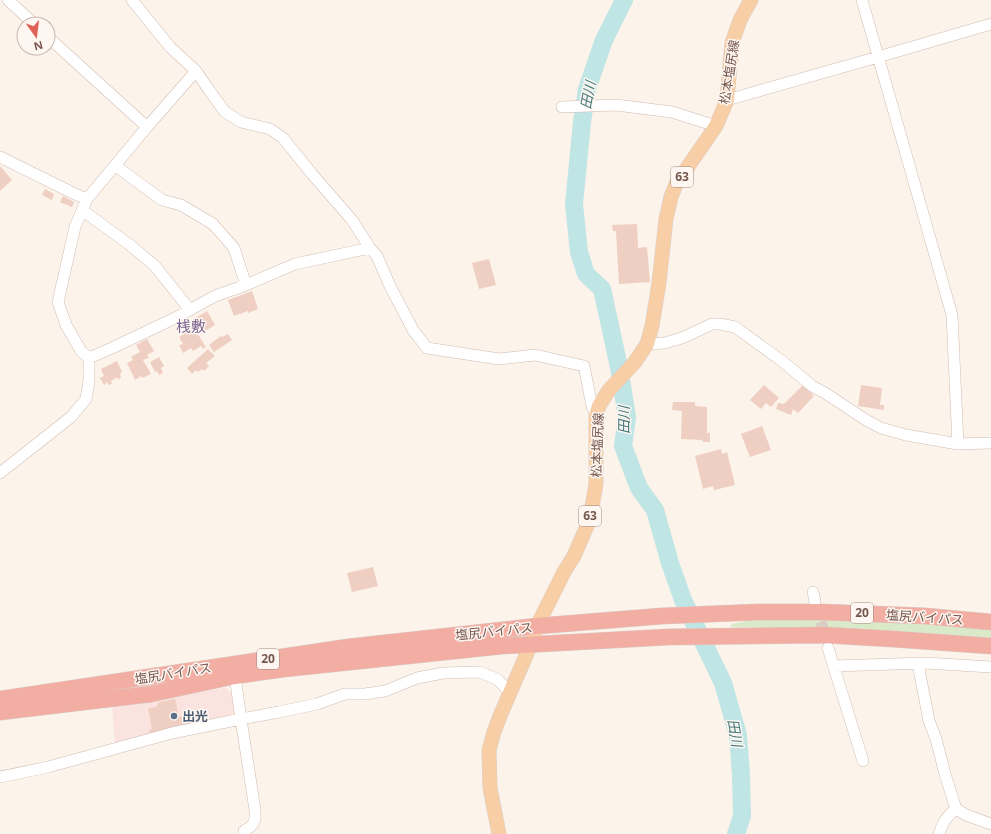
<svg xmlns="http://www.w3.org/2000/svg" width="991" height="834" viewBox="0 0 991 834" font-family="'Open Sans','Noto Sans JP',sans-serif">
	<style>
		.commercial { fill: #fbe3df }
		.green { fill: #daeac9 }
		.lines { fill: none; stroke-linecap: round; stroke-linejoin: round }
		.river { stroke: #bfe5e5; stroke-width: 18 }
		.building { fill: #f0cfc3 }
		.minor-tunnel { stroke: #daccc3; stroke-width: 11; stroke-dasharray: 11 5.5; stroke-linecap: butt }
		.minor-casing { stroke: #d0bcb2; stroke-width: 12 }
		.major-casing { stroke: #d9d0cd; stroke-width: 15 }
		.highway-casing { stroke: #d9d0cd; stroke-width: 17 }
		.minor { stroke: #fff; stroke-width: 11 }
		.major { stroke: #f7cea6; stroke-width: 14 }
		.highway { stroke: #f3aea4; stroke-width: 16 }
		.service-dot { fill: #5c6f8a; stroke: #fef7f1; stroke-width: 1.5 }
		.labels { text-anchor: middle; stroke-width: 3; stroke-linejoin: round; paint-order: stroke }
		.shield { fill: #fef7f1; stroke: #9f877f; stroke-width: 1 }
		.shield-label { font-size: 12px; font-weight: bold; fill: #76574e }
		.street-label { font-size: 13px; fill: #76574e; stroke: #fef7f1 }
		.service-label { font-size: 13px; font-weight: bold; fill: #4e5e75; stroke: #fef7f1; text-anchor: start }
		.water-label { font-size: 14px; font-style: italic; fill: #42787a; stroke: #fef7f1 }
		.quarter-label { font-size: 15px; fill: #7d6692; stroke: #fef7f1 }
	</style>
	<rect width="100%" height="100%" fill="#fcf3ea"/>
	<!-- commercial -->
	<path class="commercial" d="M226,688L233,694L236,714L234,719L115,746L112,703Z"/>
	<!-- green -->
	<path class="green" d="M812,618L991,627V638L869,630L731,627V624L758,619Z"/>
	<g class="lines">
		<!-- river -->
		<path class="river" d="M624,0L604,40L587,89L582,122L574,204L579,252L586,274L602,289L619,367L627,417L623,446L639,488L655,510L670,563L683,600L723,683L738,735L741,775L742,816L736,834"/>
	</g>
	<!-- building -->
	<path class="building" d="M0,166L12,180L0,191Z
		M45,189L54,194L52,200L42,195Z
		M63,196L74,202L72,207L60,202Z
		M637,224L638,248L647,247L650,282L619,284L616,231H613L612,225Z
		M489,259L496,285L479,289L472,263Z
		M252,291L258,309L248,313V311L234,316L228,300Z
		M207,311L215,325L200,334L192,320Z
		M194,328L206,347L203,349L201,346L193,351L191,348L183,353L179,345L183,344L179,337Z
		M228,334L232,340L214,352L209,345L221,336L222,337Z
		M147,339L154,351L147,355L149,358L143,360L151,374L142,378L141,376L135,380L127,363L133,360L131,357L140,352L136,345Z
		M208,349L215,356L206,363L209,366L204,371L202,369L198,372L196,370L192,374L187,368Z
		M159,357L164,366L161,368L163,373L159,375L157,371L155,372L150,362Z
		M117,361L122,372L120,374L121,377L118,380L117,377L111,381L112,384L109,385L107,382L104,385L100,378L104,376L101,369Z
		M764,385L779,398L771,407L766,403L761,409L750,400Z
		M803,385L814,396L798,413L793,409L791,415L776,409L778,403L784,404Z
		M861,385L882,388L880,405H884V410L858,406Z
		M673,402H695V406L707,407V433H710V442H703L702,440L681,439L682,411L672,410Z
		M762,426L771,450L750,457L741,434Z
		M721,449L722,454L727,452L735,485L714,490L713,486L703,489L695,456Z
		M373,567L378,586L352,592L347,573Z
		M175,699L179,717L198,714L200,726L149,735V730L152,729L148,708L156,707L159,702Z"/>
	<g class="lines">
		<!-- minor-tunnel -->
		<path class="minor-tunnel" d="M816,606L827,641"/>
		<defs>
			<path id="minor" d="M8,0L34,24
				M132,0L170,47L196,71L209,90L225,112L241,122L270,129L283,138L312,174L352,220L370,248L377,256L390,286L413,330L427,348L499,359L535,355L584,366L592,406L596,416
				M862,0L952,315L958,444
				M48,37L147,127
				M727,100L878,57L991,24
				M562,107L616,105L672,112L716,126
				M0,157L75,194L87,199
				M116,164L120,169L162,200L181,205L213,224L234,248L246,285
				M82,210L130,245L155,266L190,310
				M647,344L665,343L682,338L712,324H720L735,327L782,361L812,386L825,393L866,420L881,428L906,435L958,444L991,443
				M89,358L81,351L66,325L58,302L75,227L87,199L147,127L196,71
				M89,358L112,348L175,318L215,296L246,285L295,264L370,248
				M0,473L71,417L86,399L89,381V358
				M813,592L815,602
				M828,648L863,761
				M918,664L929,721L936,739L945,774L956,809L966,815L991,824
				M834,666L925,663L991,667
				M0,777L48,767L172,733L241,719L235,676
				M244,834V831C254,825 256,822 255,810L241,719L279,712L317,704L345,694H365L385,691L417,678L443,673L479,672L497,679L511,693
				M939,834C943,822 946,817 956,809"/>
			<path id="major" d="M499,834L490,788L489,750L494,732L500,716L531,644L537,626L564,572L574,556L587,526L591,513L596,484V416L599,406L609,390L635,362L647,344L652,326L659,283L666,219L671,197L676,184L716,126L722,112L727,100L732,43L740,20L751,0"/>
			<path id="highway" d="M0,699L348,647L537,626L662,616L759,612H820L925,616L991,622
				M0,712L151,694L235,676L284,669L502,646L668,637L825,635L893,639L991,646"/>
		</defs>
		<!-- minor casing -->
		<use href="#minor" class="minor-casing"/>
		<!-- major casing -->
		<use href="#major" class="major-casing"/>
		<!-- highway casing -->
		<use href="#highway" class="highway-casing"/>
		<!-- minor -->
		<use href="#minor" class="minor"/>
		<!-- major -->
		<use href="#major" class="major"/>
		<!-- highway -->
		<use href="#highway" class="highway"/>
	</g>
	<!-- markers -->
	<circle class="service-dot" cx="174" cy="716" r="4"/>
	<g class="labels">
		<!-- shield labels -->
		<g class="shield">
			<rect x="671" y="167" width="22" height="20" rx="3"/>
			<rect x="579" y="506" width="22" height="20" rx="3"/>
			<rect x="851" y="603" width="22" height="20" rx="3"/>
			<rect x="257" y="649" width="22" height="20" rx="3"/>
		</g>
		<g class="shield-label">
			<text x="682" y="181">63</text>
			<text x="590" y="520">63</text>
			<text x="862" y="617">20</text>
			<text x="268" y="663">20</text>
		</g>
		<!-- street labels -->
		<g class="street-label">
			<text transform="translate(729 72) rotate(-81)" y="5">松本塩尻線</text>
			<text transform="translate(597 445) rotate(-88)" y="5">松本塩尻線</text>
			<text transform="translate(925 617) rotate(4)" y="5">塩尻バイパス</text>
			<text transform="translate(494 631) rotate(-6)" y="5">塩尻バイパス</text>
			<text transform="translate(173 673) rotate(-9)" y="5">塩尻バイパス</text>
		</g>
		<!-- service labels -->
		<g class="service-label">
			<text x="182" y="721">出光</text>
		</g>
		<!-- water labels -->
		<g class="water-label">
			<text transform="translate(588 95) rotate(-79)" y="5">田川</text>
			<text transform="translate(624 420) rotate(-90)" y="5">田川</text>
			<text transform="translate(735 733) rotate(80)" y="5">田川</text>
		</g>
		<!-- quarter labels -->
		<g class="quarter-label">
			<text x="191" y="332">桟敷</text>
		</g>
	</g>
	<!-- north arrow -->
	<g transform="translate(36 36) rotate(166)"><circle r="19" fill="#fef7f1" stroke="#c8b7b0"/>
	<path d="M0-3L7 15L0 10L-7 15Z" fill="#e06155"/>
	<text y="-6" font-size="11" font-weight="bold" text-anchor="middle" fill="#76574e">N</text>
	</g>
</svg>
